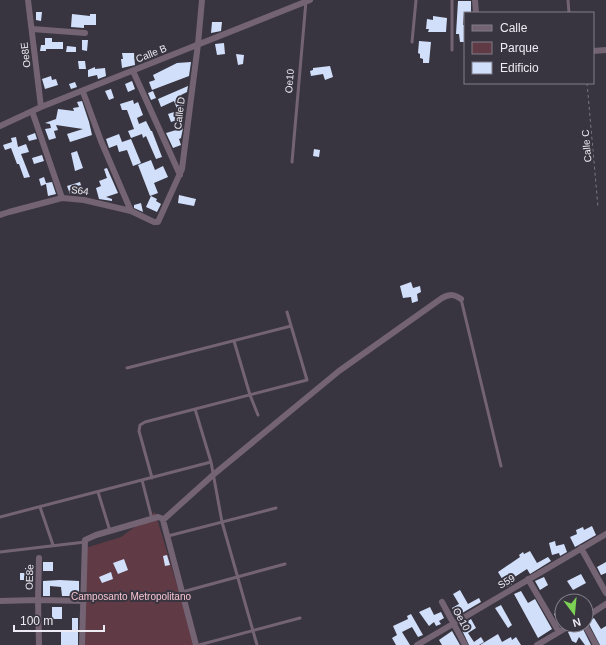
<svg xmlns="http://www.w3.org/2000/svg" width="606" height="645" viewBox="0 0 606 645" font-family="Helvetica,sans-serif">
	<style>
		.green { fill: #603b45 }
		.building { fill: #d1dffb }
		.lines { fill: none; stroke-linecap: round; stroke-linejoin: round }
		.path { stroke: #7a7781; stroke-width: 1; stroke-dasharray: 3 3; stroke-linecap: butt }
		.lane { stroke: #746372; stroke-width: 3 }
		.street { stroke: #746372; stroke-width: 6 }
		.labels { text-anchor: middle; stroke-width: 4; stroke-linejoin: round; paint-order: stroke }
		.street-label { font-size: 10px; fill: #edebf3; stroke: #383540 }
		.park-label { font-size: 10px; fill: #f6c4d1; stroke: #383540 }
	</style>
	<rect width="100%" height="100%" fill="#383540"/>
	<!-- green -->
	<path class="green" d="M155,512L195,645H82L84,601L82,549L121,537Z"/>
	<!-- building -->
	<path class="building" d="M458,1H471V12H464L463,25H465V42H460L459,34H456Z
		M36,12H42L41,21L36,20Z
		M72,14L90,16V14H96V25H84V28L71,27Z
		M433,16L447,18L446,32H428L429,29H426L427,19L433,20Z
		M212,22H222L221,31L211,33Z
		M45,38H52V42H63V49H46V51H40L41,45H45Z
		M82,40H88L87,51L82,50Z
		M419,41L431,42L429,63H423V59L420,58V54L418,53Z
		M224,43L225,54L217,55L215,44Z
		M67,46L76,47V52H66Z
		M122,53H134L135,65L122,68L121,59H123Z
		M236,54L244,55L243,64L238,65Z
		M78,61H85L86,69H79Z
		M191,62L189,76L152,90L149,82L155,80L153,75L177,63Z
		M330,66L333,77L325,80L323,74L311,76L310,71L313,70V68Z
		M95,67V69L105,68L106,76L98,79L97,75L88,77V70Z
		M51,76L52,80L56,79L58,85L45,89L42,79Z
		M132,81L135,89L128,92L125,84Z
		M75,82L77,87L71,89L69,84Z
		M188,86L187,92L181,95L185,105L177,109L174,101L161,107L158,99Z
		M111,89L114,98L109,100L105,91Z
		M153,91L156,98L151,100L148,93Z
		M133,100L134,104L138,102L143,115L137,118L139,124L146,121L151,131H152L162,157L156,159L146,136L143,138L142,134L131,138L128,131L134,129L127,110H122L120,104Z
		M82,101L89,122L92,135L70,142L67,134L83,129L56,125L58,130L54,131L56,138L49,140L45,129L51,128L50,124L45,123L56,119L58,109L74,111L73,108L79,107L77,102Z
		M174,112L177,120L171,122L168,114Z
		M183,128L181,138L179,139L181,145L173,148L166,133Z
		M35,133L37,139L29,141L27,136Z
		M119,134L122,142L131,139L141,163L133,166L127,150L119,152L117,145L109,148L106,139Z
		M16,137L18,147L26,144L29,152L21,154L30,177L24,178L19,164H17L11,148L5,150L3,145L12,142L11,138Z
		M314,149L320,150L319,157L313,156Z
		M77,151L83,168L75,171L71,153Z
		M42,155L44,161L34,164L32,158Z
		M151,160L155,170L163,166L168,177L154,183L158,193L150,196L138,165Z
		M107,168L118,193L106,197L112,199V201L99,199L96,188L101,186L99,181L107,178L104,169Z
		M44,177L46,183L52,182L56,194L48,196L46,184L41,186L39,179Z
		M80,182L82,188L78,189L79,192L70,194L67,186Z
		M179,195L196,199L194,206L178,203Z
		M151,196L157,199L156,201L161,204L157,212L146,207Z
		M141,203L143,212L134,208V205Z
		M411,282L413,288L420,286L421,292L417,294L418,301L412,303L411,297L403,298L400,286Z
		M592,526L596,535L575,547L570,537L577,534L576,530L583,527L584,530Z
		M555,541L556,546L564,544L567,552L560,556L559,553L552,555L549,543Z
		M530,551L537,563L548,557L551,561L530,574L527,569L510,580L512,584L507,587L498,572L520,557L519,555L523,552L524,554Z
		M167,555L170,565L165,566L163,556Z
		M124,559L128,570L118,574L113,563Z
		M43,562H53V571H43Z
		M606,562V573L601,575L597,567Z
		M25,568H31V580H20V573H25Z
		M111,572L113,579L102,583L99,577Z
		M581,574L586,583L573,590L567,581Z
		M544,577L548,585L540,590L535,581Z
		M60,580L79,581V596H62L61,587L50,586V596H43V581Z
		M460,590L468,604L479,598L481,602L457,616L452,608L459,604L453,594Z
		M521,591L528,603L535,599L552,629L538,638L514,594Z
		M501,605L512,625L508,628L495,608Z
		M52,607H62V619H52Z
		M430,607L434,615L441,612L444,618L439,621L441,624L436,626L434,622L429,626L419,612Z
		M560,610L562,613V624L560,625L554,614Z
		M411,614L423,635L418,637L412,627L402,632L410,645H396L392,638L397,635L393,626L408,619L407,616Z
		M72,618H78V645H61V630H72Z
		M594,618L601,629L606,626V645H600L588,622Z
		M471,619L476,628L468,633L474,642L481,637L484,642L479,645H469L460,626Z
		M575,625H581L591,645H585L579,637L576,643L572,641L568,632L574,629Z
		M452,631L460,645H442L439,640Z
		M498,634L502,642L511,637L512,640L516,637L521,645H480Z"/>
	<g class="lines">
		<!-- path -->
		<path class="path" d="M587,83L598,207"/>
		<!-- lane -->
		<path class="lane" d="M452,0V50
			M568,0L569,13
			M412,42L416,0
			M292,162L306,1
			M461,299L501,466
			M234,341L250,395L258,415
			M127,368L291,326
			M195,409L211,462L222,522L257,645
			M152,478L139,431L140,425L145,422L307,380L287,312
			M142,480L152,519
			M98,492L110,531
			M40,507L53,545
			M0,517L211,462
			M168,536L276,508
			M0,552L85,542
			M182,592L285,564
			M199,645L300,618"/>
		<!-- street -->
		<path class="street" d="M28,0L41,107
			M475,0L476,13
			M32,29L85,33
			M593,51L606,50
			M133,71L180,175
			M83,92L101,141L131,211
			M32,111L62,198
			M0,126L41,107L310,0
			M0,215L9,212L62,198L84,200L131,211L154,222H158L182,169L198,44L202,0
			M163,520L213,475L339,371L442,298C450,294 454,294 461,299
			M581,548L606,593
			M528,579L559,632
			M0,601L38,600L84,601
			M442,602L465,645
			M586,617L606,604
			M585,625L596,645
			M39,645L38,600L39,558
			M82,645L85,540L96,535L158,517L161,518L163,520L196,645
			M417,645L606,534
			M537,645L571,625"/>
	</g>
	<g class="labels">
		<!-- street labels -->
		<g class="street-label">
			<text transform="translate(151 53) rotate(-22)" y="4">Calle B</text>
			<text transform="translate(25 55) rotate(-97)" y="4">Oe8E</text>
			<text transform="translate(289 81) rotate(-85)" y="4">Oe10</text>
			<text transform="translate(179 113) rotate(-83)" y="4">Calle D</text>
			<text transform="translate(586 146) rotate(-95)" y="4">Calle C</text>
			<text transform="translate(80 190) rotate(7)" y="4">S64</text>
			<text transform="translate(29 577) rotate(-88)" y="4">OE8e</text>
			<text transform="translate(506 581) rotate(-31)" y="4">S59</text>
			<text transform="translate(462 619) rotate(61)" y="4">Oe10</text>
		</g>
		<!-- park labels -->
		<g class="park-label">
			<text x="131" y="600">Camposanto Metropolitano</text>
		</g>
	</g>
	<!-- legend -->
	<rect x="464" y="12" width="130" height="72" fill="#383540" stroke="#807e88"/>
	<rect x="472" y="25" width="20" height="6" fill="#746372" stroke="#807e88"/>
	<text x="500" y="32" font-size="12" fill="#edebf3">Calle</text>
	<rect x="472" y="42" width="20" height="12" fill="#603b45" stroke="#807e88"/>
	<text x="500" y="52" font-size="12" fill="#edebf3">Parque</text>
	<rect x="472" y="62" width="20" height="12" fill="#d1dffb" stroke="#807e88"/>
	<text x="500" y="72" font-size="12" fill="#edebf3">Edificio</text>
	<!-- north arrow -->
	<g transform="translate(574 613) rotate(164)"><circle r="19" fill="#383540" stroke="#807e88"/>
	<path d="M0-3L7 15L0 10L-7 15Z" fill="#7cd155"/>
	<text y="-6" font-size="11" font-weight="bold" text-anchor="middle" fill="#edebf3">N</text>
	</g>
	<!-- scale -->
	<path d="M14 625v6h90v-6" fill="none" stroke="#edebf3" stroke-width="2"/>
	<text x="20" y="625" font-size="12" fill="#edebf3" stroke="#383540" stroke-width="3" paint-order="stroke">100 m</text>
</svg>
